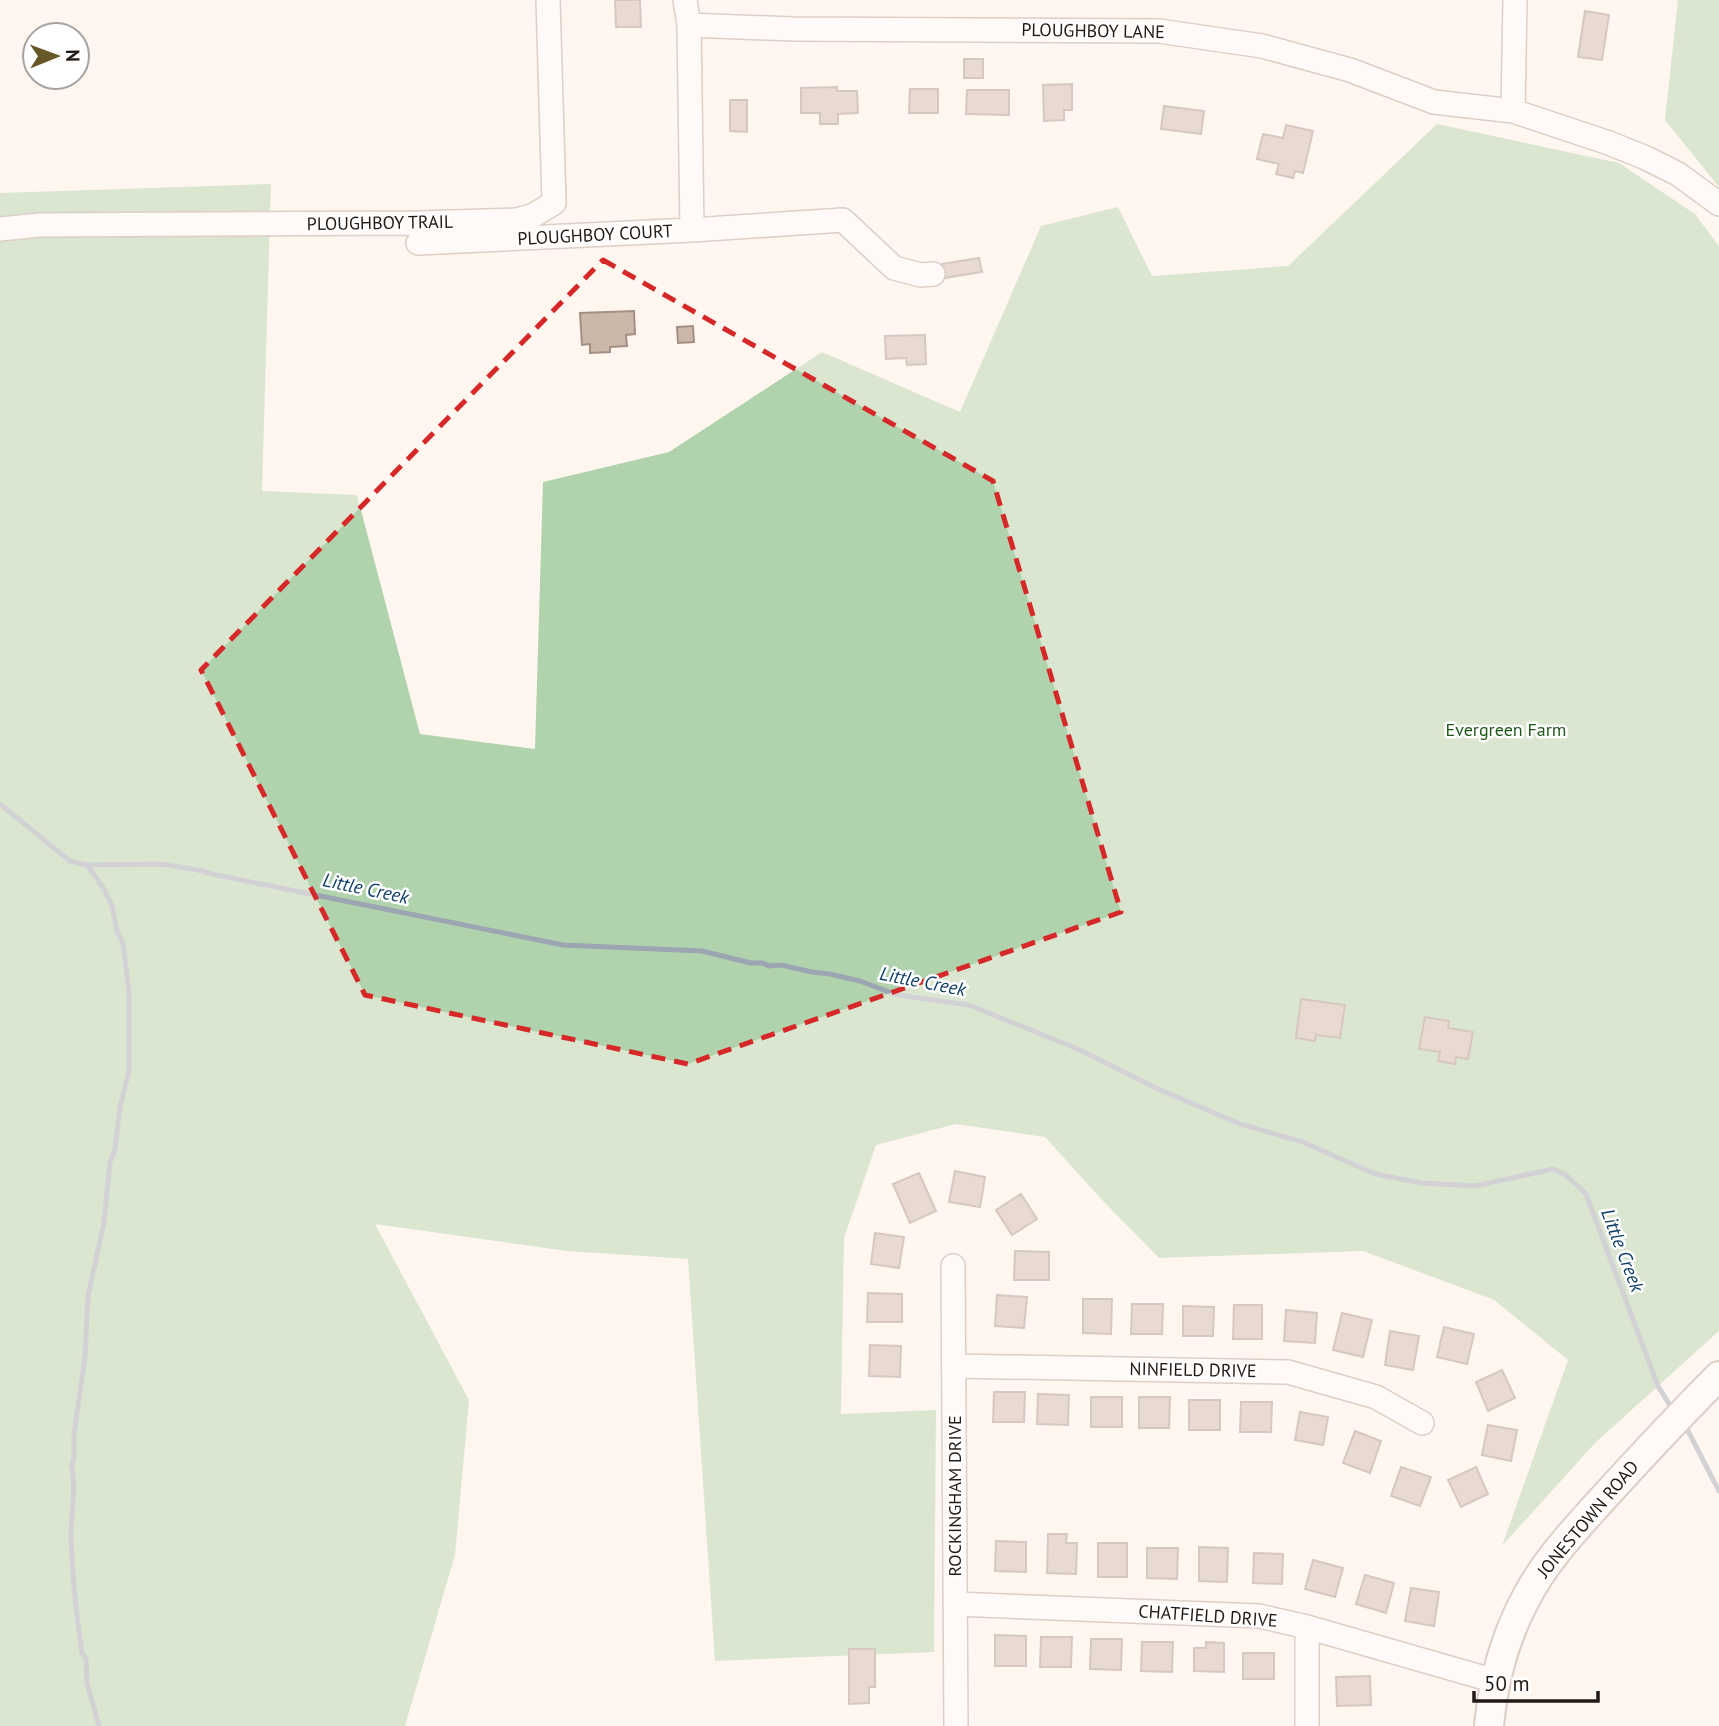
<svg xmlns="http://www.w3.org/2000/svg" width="1719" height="1726" viewBox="0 0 1719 1726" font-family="'PT Sans',sans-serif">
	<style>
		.green { fill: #b0d2ac }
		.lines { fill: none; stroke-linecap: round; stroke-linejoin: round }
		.stream { stroke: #9ca6b3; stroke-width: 5 }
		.building { fill: #ccb8aa; stroke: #a49083; stroke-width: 2 }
		.minor-casing { stroke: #b39f92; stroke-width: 26 }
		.major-casing { stroke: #b39f92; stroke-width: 32 }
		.minor { stroke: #fff; stroke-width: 23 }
		.major { stroke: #fff; stroke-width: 28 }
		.marked { fill: none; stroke: #d62828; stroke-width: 5; stroke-dasharray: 14 9; stroke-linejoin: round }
		.labels { text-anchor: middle; stroke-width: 5; stroke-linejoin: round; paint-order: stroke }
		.street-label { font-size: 18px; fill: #221a15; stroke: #fff }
		.park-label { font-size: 18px; fill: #1e5917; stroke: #fff }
		.water-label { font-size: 19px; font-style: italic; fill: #0d3d69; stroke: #fff }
	</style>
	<rect width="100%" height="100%" fill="#fff6f0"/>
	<!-- green -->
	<path class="green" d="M1678,0H1719V187L1665,120Z
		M1437,124L1619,163L1695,214L1719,246V1331L1595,1443L1502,1546L1568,1360L1494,1300L1363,1251L1159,1258L1102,1200L1045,1137L956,1124L876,1145L844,1238L841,1414L936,1410L934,1652L715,1661L688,1259L566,1251L375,1224L469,1400L455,1555L405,1726H0V193L271,184L262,491L357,495L420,734L535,749L543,482L669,452L822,352L960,412L1041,226L1118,207L1152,276L1288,266Z"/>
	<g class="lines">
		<!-- stream -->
		<path class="stream" d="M0,804L70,861L87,865L161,864L198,870L216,875L563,945L702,951L751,963H763L769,966L781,965L812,972L830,974L860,981L897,995L969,1005L1080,1050L1156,1088L1240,1124L1303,1142L1375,1174L1422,1183L1475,1186L1553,1169L1566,1175L1586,1194L1658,1386L1674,1412
			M87,865L104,889L112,906L117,931L123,943L129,992V1071L120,1107L115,1149L110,1162L104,1223L88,1295L85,1356L74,1435V1459L71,1465C77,1487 71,1512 71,1535C72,1575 76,1613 82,1653L86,1659L87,1683L99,1726
			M1685,1425L1719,1491"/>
	</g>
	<!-- building -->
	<path class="building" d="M615,0H640L641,27H616Z
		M1585,11L1609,15L1602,60L1578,57Z
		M964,59H983V78H964Z
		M1072,84V110H1064V120L1044,121L1043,85Z
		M837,87V91H857L858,113L838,114V124H820V113H801V88Z
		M910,89H938V113H909Z
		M967,90H1009V115L966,114Z
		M730,100H747V132L730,131Z
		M1164,106L1204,111L1201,134L1161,129Z
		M1286,125L1313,131L1303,173L1295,171L1293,178L1276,174L1279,164L1257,159L1263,134L1283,138Z
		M979,258L982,272L944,278L942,264Z
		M634,311L635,334L626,335L627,346L610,347V352L590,353V344L582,345L580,313Z
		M693,326L694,342L678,343L677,327Z
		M925,335L926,364L907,365L906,358L886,359L885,336Z
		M1301,999L1345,1005L1340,1038L1316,1035L1315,1041L1296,1038Z
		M1425,1017L1449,1021L1448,1028L1473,1032L1468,1059L1456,1057L1455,1064L1438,1061L1440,1052L1419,1049Z
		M955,1171L985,1177L980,1207L949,1202Z
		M919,1173L936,1211L910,1223L893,1184Z
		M1021,1194L1037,1219L1012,1235L996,1210Z
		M875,1233L904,1237L899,1268L871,1264Z
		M1015,1251L1049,1252V1280H1014Z
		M868,1293L902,1294V1322H867Z
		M997,1295L1027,1297L1024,1328L995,1326Z
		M1083,1299H1112L1111,1334L1083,1333Z
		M1132,1304H1163L1162,1334H1131Z
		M1234,1305H1262V1339H1233Z
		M1183,1306L1214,1307L1213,1336H1183Z
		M1286,1310L1317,1313L1315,1343L1284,1341Z
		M1342,1313L1372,1320L1363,1357L1333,1350Z
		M1444,1327L1474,1334L1467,1364L1437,1357Z
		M1390,1331L1419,1336L1413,1370L1385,1365Z
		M870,1345L901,1346L900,1377L869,1376Z
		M1502,1370L1515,1398L1488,1411L1476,1382Z
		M994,1392H1025L1024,1422H993Z
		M1038,1394L1069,1395L1068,1425L1037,1424Z
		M1091,1397H1122V1427H1091Z
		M1139,1397H1170L1169,1428H1139Z
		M1189,1400H1220V1430H1189Z
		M1241,1402H1272L1271,1432H1240Z
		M1300,1412L1328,1417L1323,1445L1295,1440Z
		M1488,1425L1517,1430L1511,1461L1482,1455Z
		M1355,1431L1381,1441L1370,1473L1343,1463Z
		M1401,1467L1431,1477L1420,1506L1391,1496Z
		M1476,1467L1488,1494L1461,1507L1448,1480Z
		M1048,1534H1067L1066,1543H1077L1076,1574L1047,1573Z
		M996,1541L1026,1542V1572L995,1571Z
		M1098,1543H1127V1577H1098Z
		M1199,1547L1228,1548L1227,1582L1199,1581Z
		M1147,1548H1178L1177,1579L1147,1578Z
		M1254,1553L1283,1554L1282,1584L1253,1583Z
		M1313,1560L1343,1568L1335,1597L1305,1589Z
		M1365,1575L1394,1583L1386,1613L1356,1604Z
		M1411,1588L1439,1592L1434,1626L1405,1621Z
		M995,1635L1026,1636V1666H995Z
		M1041,1637H1072L1071,1667H1040Z
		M1091,1639H1122L1121,1670L1090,1669Z
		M1142,1642H1173L1172,1672L1141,1671Z
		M1206,1642L1224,1643V1672L1194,1671V1648H1206Z
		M849,1649H875V1687H869V1703L849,1704Z
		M1243,1653H1274V1679H1243Z
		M1370,1676L1371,1705L1337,1706L1336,1677Z"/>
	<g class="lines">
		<defs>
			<path id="minor" d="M689,25L793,29L1159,31L1262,46L1350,70L1434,102L1513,111L1609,143L1646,158L1678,174L1719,204
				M1513,111L1515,0
				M0,229L39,225L418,223L516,220L532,216L554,203L548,0
				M692,230L843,220L894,268L921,275L933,274
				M418,243L692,230L689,25L685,0
				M953,1266L956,1726
				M955,1366L1288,1372L1376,1397L1422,1423
				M955,1604L1259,1616L1307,1627L1495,1681
				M1307,1627V1726"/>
			<path id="major" d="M1489,1726C1493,1682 1505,1637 1526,1598C1544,1563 1571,1534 1597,1505C1637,1461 1677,1418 1719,1376"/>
		</defs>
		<!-- minor casing -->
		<use href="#minor" class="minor-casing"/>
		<!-- major casing -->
		<use href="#major" class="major-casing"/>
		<!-- minor -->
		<use href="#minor" class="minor"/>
		<!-- major -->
		<use href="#major" class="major"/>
	</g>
	<!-- marked area -->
	<path d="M0 0H1719V1726H0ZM603,260L993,481L1121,912L688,1064L365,995L201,670Z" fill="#fff6f0" fill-opacity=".55" fill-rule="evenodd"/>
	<path class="marked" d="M603,260L993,481L1121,912L688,1064L365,995L201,670Z"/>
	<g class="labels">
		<!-- street labels -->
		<g class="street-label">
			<text transform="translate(1093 31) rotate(1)" y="6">PLOUGHBOY LANE</text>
			<text transform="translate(380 223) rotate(-1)" y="6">PLOUGHBOY TRAIL</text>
			<text transform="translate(595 235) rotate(-3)" y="6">PLOUGHBOY COURT</text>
			<text transform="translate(1193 1370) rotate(1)" y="6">NINFIELD DRIVE</text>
			<text transform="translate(955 1496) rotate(-90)" y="6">ROCKINGHAM DRIVE</text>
			<text transform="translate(1588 1519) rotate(-50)" y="6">JONESTOWN ROAD</text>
			<text transform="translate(1208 1616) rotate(4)" y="6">CHATFIELD DRIVE</text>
		</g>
		<!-- park labels -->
		<g class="park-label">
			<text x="1506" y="736">Evergreen Farm</text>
		</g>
		<!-- water labels -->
		<g class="water-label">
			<text transform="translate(366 888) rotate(12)" y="7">Little Creek</text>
			<text transform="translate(923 981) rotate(11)" y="7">Little Creek</text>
			<text transform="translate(1623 1250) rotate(69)" y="7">Little Creek</text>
		</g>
	</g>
	<!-- north arrow -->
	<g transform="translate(56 56) rotate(89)"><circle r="33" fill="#ffffff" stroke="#a7a3a1" stroke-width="2"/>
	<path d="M0-5L12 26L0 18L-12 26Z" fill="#675825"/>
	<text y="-10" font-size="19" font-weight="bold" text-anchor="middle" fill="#221a15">N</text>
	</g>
	<!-- scale -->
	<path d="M1474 1691v10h124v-10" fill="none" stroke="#221a15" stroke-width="3.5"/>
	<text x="1484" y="1691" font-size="21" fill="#221a15" stroke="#ffffff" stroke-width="5" paint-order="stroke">50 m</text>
</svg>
